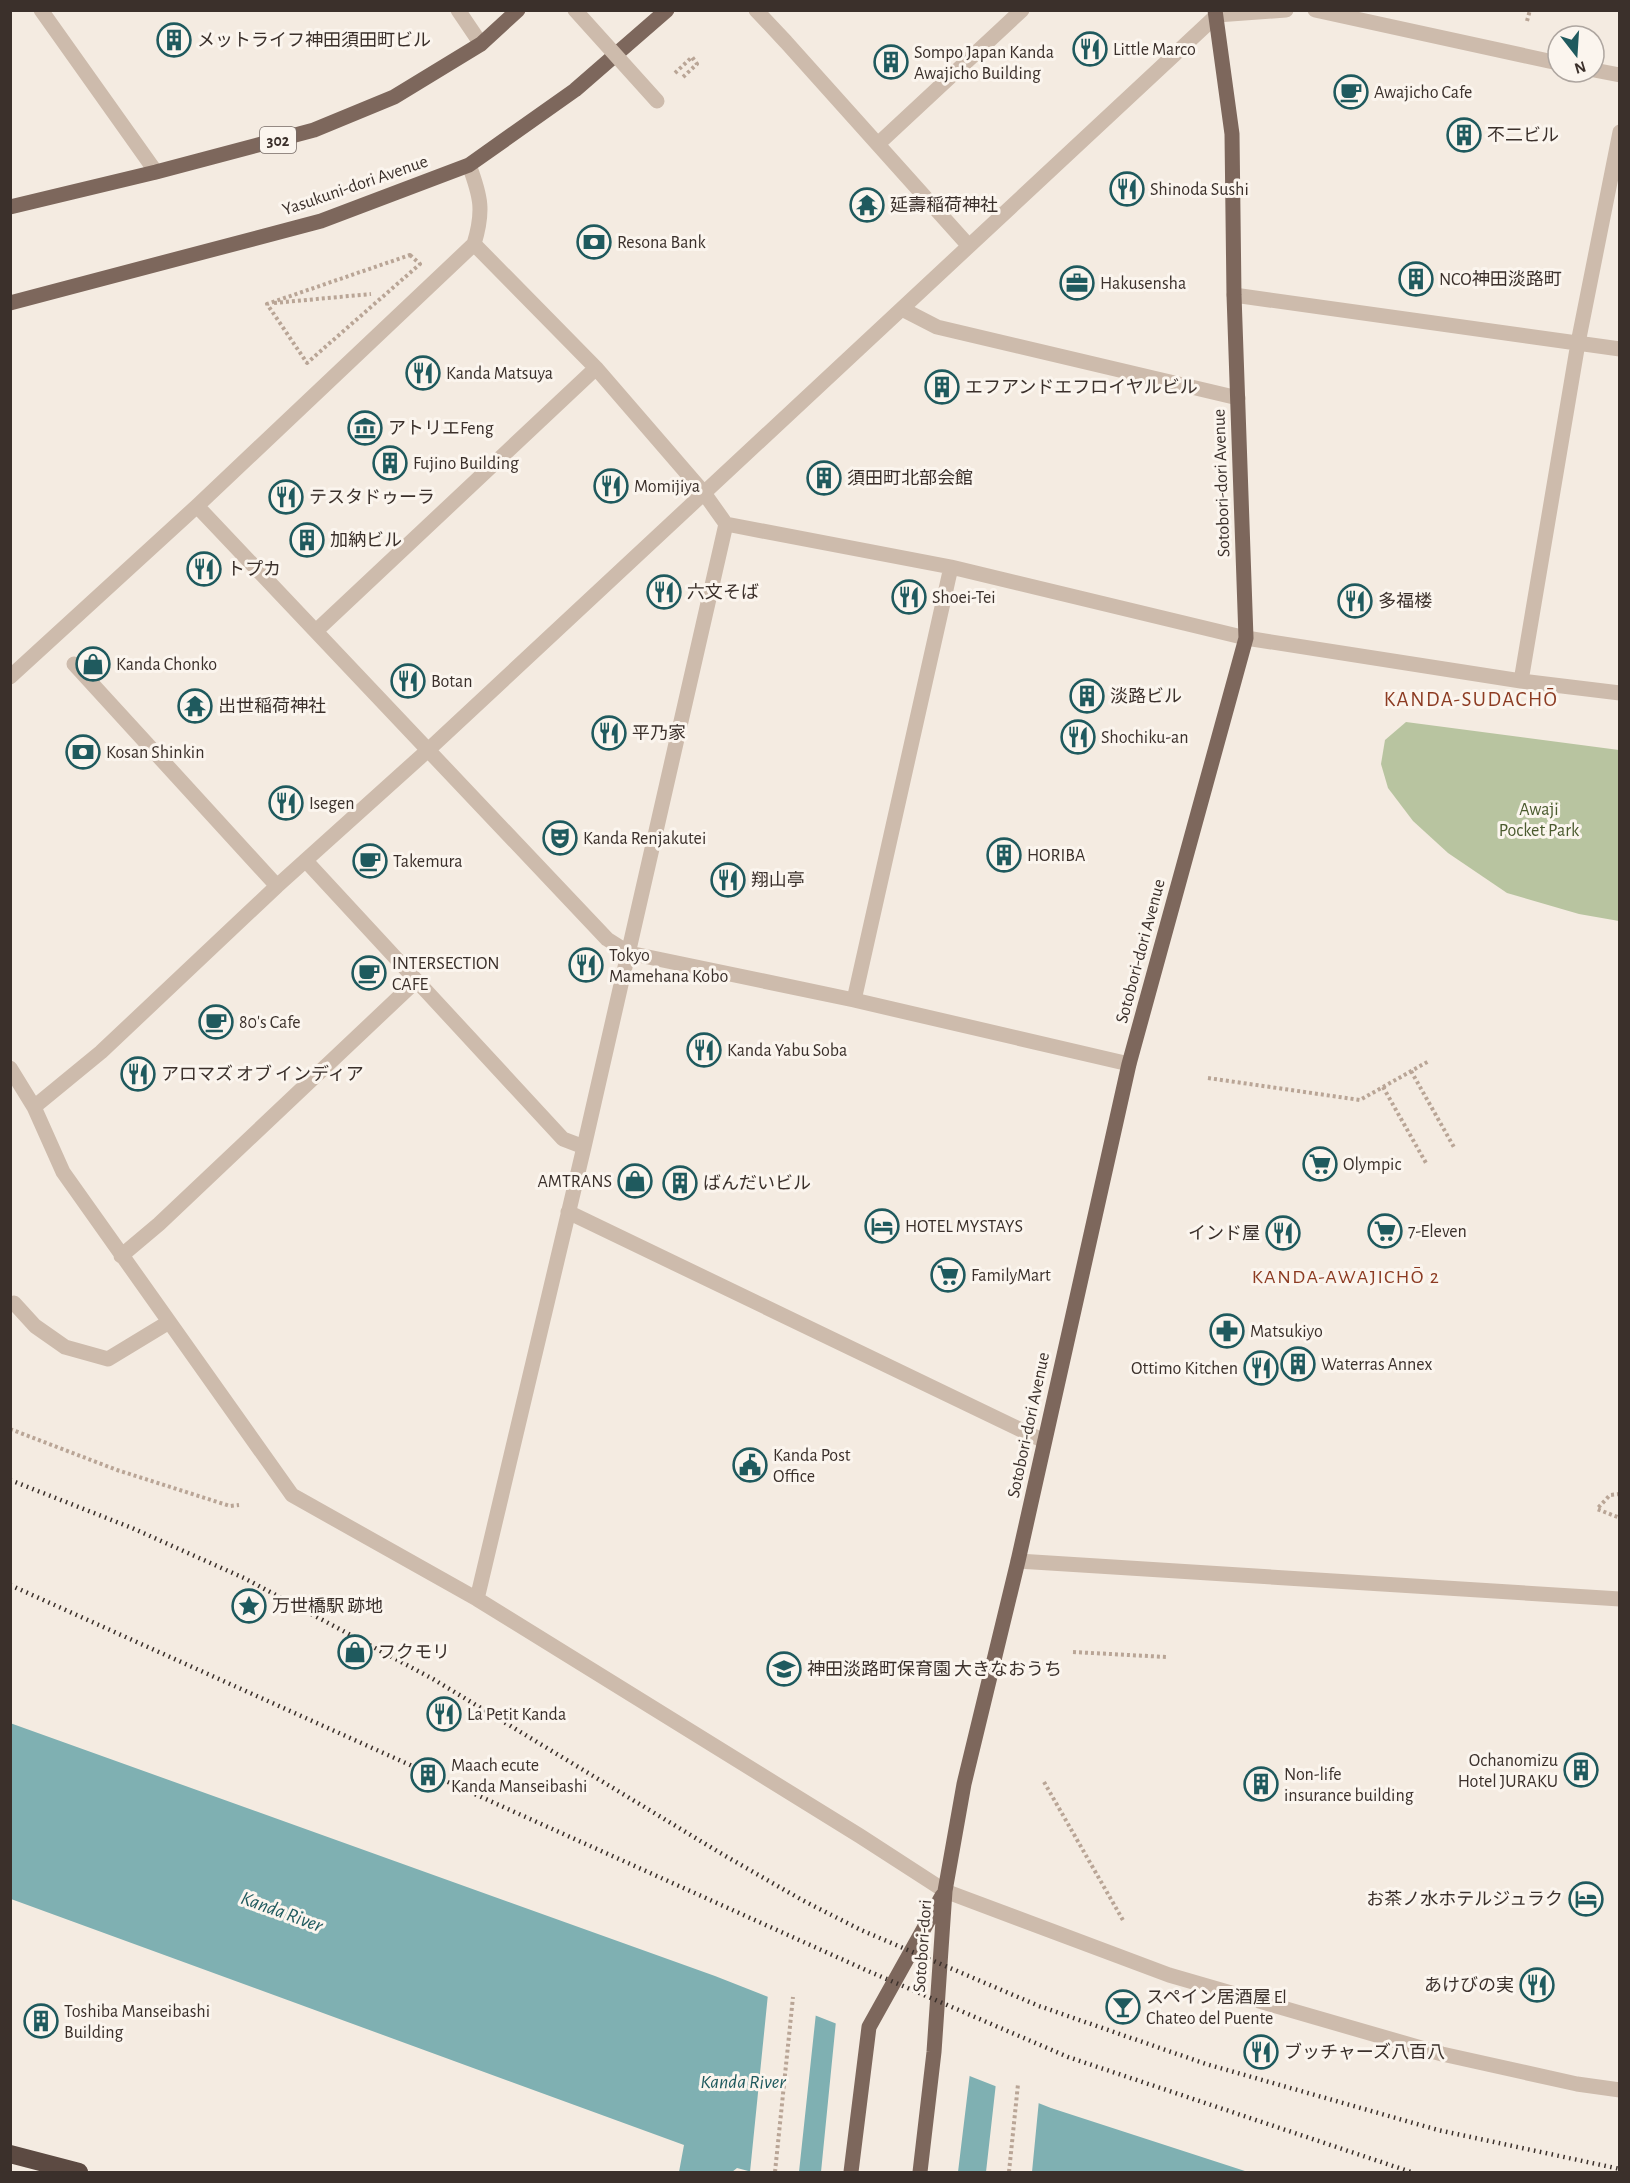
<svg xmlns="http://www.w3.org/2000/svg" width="1630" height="2183" viewBox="0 0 1630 2183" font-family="'Alegreya Sans','Noto Sans JP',sans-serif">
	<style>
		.green { fill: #b8c4a0 }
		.water { fill: #7fb0b2 }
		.pier { fill: #f4ebe1 }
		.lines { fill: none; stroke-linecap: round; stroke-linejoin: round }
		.path { stroke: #b9a596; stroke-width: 4; stroke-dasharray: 3 3; stroke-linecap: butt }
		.minor { stroke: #cdbbac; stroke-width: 15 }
		.major { stroke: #7d675c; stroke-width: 15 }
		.highway { stroke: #5c4a42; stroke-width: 18 }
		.rail { stroke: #3b302b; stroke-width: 4.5; stroke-dasharray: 1.5 4.5; stroke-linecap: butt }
		.path-bridge { stroke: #b9a596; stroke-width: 4; stroke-dasharray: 3 3; stroke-linecap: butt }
		.minor-bridge { stroke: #cdbbac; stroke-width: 15 }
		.labels { text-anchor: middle; stroke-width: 6; stroke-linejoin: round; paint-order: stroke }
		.shield { fill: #fbf5ee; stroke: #756b66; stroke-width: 1.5 }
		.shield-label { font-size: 16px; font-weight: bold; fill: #3b302b }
		.poi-label { font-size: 18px; fill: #3b302b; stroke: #fbf5ee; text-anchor: start }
		.street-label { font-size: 18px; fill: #3b302b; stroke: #fbf5ee }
		.park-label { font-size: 18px; fill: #4a5a2e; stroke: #fbf5ee }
		.neighbourhood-label { font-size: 20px; letter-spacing: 1.5px; fill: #8c3b22; stroke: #fbf5ee }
		.water-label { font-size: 20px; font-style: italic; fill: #1f5a5e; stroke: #fbf5ee }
		.quarter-label { font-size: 21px; letter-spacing: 1.5px; fill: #8c3b22; stroke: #fbf5ee }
	</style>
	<rect width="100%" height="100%" fill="#f4ebe1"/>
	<!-- green -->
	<path class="green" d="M1406,722L1619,750V921L1579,914L1507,893L1448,853L1413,821L1388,788L1381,764L1385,740Z"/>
	<!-- water -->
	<path class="water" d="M10,1723L715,1976L1051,2108L1248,2172H752L737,2168L732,2172H679L684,2145L11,1899Z"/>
	<!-- pier -->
	<path class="pier" d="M768,1994L816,2013L799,2172H750Z
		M836,2021L970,2073L958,2172H821Z
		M996,2083L1039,2100L1032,2172H986Z"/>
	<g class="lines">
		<!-- path -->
		<path class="path" d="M1527,21L1530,10
			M675,73L692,57L697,64L682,78
			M410,255L420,264L307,363L267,304Z
			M274,303L371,294
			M1208,1078L1360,1100L1429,1061
			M10,1429L117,1470L230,1506L239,1505
			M1620,1494L1610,1495L1597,1509L1620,1518
			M1073,1652L1166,1657
			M1044,1782L1124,1922
			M775,2172L793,1997
			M1009,2172L1018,2084"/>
		<!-- minor -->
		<path class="minor" d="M41,10L156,172
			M458,10L481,44
			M756,10L786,42L968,245
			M1315,10L1558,63
			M1594,70L1620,75
			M878,144L1022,10
			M474,244L596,368L704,493L726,524L584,1147L477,1599
			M1234,295L1620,349
			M902,309L937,327L1238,398
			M197,506L607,939L629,953L854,1000L1129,1064
			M726,524L951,567L1246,638L1521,681L1620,693
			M316,631L596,368
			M74,664L277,886
			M10,677L197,506L474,244C484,211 481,197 469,165
			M1521,681L1578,343L1620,132
			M306,861L563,1139L584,1147
			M854,1000L951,567
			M10,1068L34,1107L63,1172L292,1495L477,1599L860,1836L945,1891L1169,1975L1442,2054L1577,2084L1620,2090
			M34,1107L101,1052L277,886L427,751L1217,15L1286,10
			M568,1212L1044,1441
			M121,1256L159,1224L416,981
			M14,1303L35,1326L65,1347L108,1359L169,1322
			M1018,1561L1620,1599"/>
		<!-- major -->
		<path class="major" d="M10,207L156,172L314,130L394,97L481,44L518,10
			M10,303L321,221L469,165L575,90L667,10
			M851,2172L869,2027L942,1896
			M920,2172L934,2052L945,1891L964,1784L1018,1561L1129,1064L1246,638L1234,295L1232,134L1215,10"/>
		<!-- highway -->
		<path class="highway" d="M10,2154L79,2172"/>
		<!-- rail -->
		<path class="rail" d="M10,1480L132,1528L244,1578L433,1679L722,1854L802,1900L861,1930L1039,2006L1206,2064L1438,2130L1620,2169
			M10,1585L868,1971L1068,2057L1411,2172"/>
		<!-- path-bridge -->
		<path class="path-bridge" d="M1411,1071L1455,1149
			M1383,1087L1426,1163"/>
		<!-- minor-bridge -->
		<path class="minor-bridge" d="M575,10L657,101"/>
	</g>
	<!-- icons -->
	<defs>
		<symbol id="building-ring" viewBox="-11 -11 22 22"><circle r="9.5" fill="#fbf5ee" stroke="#1f5a5e" stroke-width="1.5"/><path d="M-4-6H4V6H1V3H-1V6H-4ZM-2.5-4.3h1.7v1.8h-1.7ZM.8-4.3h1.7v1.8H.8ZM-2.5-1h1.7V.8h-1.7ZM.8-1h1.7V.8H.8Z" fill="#1f5a5e"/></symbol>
		<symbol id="restaurant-ring" viewBox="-11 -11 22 22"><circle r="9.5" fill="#fbf5ee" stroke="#1f5a5e" stroke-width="1.5"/><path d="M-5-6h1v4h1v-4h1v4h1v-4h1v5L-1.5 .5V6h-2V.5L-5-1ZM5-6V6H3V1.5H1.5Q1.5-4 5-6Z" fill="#1f5a5e"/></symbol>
		<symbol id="cafe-ring" viewBox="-11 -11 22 22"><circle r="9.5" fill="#fbf5ee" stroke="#1f5a5e" stroke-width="1.5"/><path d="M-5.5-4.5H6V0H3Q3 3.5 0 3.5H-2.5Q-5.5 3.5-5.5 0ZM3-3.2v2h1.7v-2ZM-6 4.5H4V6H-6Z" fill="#1f5a5e"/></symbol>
		<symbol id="temple-ring" viewBox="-11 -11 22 22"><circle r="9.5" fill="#fbf5ee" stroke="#1f5a5e" stroke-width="1.5"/><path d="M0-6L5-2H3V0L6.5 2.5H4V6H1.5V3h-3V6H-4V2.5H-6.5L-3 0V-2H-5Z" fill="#1f5a5e"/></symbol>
		<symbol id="bank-ring" viewBox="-11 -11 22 22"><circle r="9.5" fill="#fbf5ee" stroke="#1f5a5e" stroke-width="1.5"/><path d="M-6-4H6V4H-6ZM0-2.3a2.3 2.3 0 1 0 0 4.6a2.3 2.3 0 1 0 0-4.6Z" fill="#1f5a5e"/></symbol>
		<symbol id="office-ring" viewBox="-11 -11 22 22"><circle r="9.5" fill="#fbf5ee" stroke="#1f5a5e" stroke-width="1.5"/><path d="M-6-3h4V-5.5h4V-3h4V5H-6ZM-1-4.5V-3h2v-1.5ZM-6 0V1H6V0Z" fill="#1f5a5e"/></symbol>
		<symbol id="museum-ring" viewBox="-11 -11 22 22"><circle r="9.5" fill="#fbf5ee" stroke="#1f5a5e" stroke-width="1.5"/><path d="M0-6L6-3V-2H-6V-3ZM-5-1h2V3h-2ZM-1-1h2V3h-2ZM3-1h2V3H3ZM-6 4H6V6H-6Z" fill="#1f5a5e"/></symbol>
		<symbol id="shop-ring" viewBox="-11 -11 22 22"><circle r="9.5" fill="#fbf5ee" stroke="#1f5a5e" stroke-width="1.5"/><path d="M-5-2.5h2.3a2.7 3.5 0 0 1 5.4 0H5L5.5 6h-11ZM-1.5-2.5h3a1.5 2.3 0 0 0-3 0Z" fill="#1f5a5e"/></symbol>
		<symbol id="theatre-ring" viewBox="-11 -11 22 22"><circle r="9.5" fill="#fbf5ee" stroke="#1f5a5e" stroke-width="1.5"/><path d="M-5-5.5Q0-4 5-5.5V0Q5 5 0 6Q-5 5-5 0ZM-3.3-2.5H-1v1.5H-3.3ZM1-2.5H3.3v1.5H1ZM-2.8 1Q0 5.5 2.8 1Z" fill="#1f5a5e"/></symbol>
		<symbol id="supermarket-ring" viewBox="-11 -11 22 22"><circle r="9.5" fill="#fbf5ee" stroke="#1f5a5e" stroke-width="1.5"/><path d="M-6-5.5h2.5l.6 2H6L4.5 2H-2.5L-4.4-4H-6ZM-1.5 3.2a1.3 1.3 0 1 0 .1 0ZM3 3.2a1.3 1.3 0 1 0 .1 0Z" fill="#1f5a5e"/></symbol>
		<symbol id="hotel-ring" viewBox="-11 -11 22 22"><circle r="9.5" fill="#fbf5ee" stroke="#1f5a5e" stroke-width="1.5"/><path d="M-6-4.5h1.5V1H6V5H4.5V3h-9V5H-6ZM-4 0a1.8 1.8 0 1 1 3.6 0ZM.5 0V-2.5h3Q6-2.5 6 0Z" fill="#1f5a5e"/></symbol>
		<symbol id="pharmacy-ring" viewBox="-11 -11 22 22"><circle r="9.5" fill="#fbf5ee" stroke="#1f5a5e" stroke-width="1.5"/><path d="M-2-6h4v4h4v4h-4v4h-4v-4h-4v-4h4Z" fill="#1f5a5e"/></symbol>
		<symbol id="civic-ring" viewBox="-11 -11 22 22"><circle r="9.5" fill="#fbf5ee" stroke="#1f5a5e" stroke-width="1.5"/><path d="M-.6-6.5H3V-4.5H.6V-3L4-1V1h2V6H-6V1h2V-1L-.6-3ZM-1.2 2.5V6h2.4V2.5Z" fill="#1f5a5e"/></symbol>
		<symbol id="sight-ring" viewBox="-11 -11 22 22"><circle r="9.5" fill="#fbf5ee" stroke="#1f5a5e" stroke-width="1.5"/><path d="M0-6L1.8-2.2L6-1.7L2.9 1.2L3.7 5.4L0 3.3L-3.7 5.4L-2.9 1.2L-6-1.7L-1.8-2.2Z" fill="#1f5a5e"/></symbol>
		<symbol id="school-ring" viewBox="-11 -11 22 22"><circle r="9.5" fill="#fbf5ee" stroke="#1f5a5e" stroke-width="1.5"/><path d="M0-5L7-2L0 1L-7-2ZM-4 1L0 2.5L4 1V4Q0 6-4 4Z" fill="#1f5a5e"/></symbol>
		<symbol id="bar-ring" viewBox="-11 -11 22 22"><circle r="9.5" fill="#fbf5ee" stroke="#1f5a5e" stroke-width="1.5"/><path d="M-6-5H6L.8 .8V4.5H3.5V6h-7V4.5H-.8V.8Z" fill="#1f5a5e"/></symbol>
	</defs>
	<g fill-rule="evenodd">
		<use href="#building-ring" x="155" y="21" width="38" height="38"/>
		<use href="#restaurant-ring" x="1071" y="30" width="38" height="38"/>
		<use href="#building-ring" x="872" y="43" width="38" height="38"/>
		<use href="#cafe-ring" x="1332" y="73" width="38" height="38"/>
		<use href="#building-ring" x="1445" y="116" width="38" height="38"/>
		<use href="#restaurant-ring" x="1108" y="170" width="38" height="38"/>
		<use href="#temple-ring" x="848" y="186" width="38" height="38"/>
		<use href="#bank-ring" x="575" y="223" width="38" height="38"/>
		<use href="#building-ring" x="1397" y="260" width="38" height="38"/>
		<use href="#office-ring" x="1058" y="264" width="38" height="38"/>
		<use href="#restaurant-ring" x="404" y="354" width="38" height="38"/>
		<use href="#building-ring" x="923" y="368" width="38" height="38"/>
		<use href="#museum-ring" x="346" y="409" width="38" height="38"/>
		<use href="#building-ring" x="371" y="444" width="38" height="38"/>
		<use href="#building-ring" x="805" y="459" width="38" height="38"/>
		<use href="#restaurant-ring" x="592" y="467" width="38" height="38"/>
		<use href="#restaurant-ring" x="267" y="478" width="38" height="38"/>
		<use href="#building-ring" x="288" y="521" width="38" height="38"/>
		<use href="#restaurant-ring" x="185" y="550" width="38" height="38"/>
		<use href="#restaurant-ring" x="645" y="573" width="38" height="38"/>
		<use href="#restaurant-ring" x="890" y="578" width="38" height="38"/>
		<use href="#restaurant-ring" x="1336" y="582" width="38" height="38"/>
		<use href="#shop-ring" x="74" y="645" width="38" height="38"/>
		<use href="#restaurant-ring" x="389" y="662" width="38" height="38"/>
		<use href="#building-ring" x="1068" y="677" width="38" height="38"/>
		<use href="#temple-ring" x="176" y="687" width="38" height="38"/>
		<use href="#restaurant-ring" x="590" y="714" width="38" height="38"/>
		<use href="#restaurant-ring" x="1059" y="718" width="38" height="38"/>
		<use href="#bank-ring" x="64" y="733" width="38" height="38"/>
		<use href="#restaurant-ring" x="267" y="784" width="38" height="38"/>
		<use href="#theatre-ring" x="541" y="819" width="38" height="38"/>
		<use href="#building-ring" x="985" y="836" width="38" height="38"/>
		<use href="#cafe-ring" x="351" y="842" width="38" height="38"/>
		<use href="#restaurant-ring" x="709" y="861" width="38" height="38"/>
		<use href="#restaurant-ring" x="567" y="946" width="38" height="38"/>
		<use href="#cafe-ring" x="350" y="954" width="38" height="38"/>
		<use href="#cafe-ring" x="197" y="1003" width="38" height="38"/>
		<use href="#restaurant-ring" x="685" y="1031" width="38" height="38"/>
		<use href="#restaurant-ring" x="119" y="1055" width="38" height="38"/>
		<use href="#supermarket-ring" x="1301" y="1145" width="38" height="38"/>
		<use href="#shop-ring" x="616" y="1162" width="38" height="38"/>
		<use href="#building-ring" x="661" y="1164" width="38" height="38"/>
		<use href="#hotel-ring" x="863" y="1207" width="38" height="38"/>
		<use href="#supermarket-ring" x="1366" y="1212" width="38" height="38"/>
		<use href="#restaurant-ring" x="1264" y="1214" width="38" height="38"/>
		<use href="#supermarket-ring" x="929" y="1256" width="38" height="38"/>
		<use href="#pharmacy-ring" x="1208" y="1312" width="38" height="38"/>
		<use href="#building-ring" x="1279" y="1345" width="38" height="38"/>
		<use href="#restaurant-ring" x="1242" y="1349" width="38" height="38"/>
		<use href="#civic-ring" x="731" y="1446" width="38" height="38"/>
		<use href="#sight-ring" x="230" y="1587" width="38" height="38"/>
		<use href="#shop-ring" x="336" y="1633" width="38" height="38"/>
		<use href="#school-ring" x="765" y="1650" width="38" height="38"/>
		<use href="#restaurant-ring" x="425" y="1695" width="38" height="38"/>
		<use href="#building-ring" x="1562" y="1751" width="38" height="38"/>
		<use href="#building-ring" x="409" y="1756" width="38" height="38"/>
		<use href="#building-ring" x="1242" y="1765" width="38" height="38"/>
		<use href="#hotel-ring" x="1567" y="1880" width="38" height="38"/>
		<use href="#restaurant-ring" x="1518" y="1966" width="38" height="38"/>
		<use href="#bar-ring" x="1104" y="1988" width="38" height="38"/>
		<use href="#building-ring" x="22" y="2002" width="38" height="38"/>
		<use href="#restaurant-ring" x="1242" y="2033" width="38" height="38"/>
	</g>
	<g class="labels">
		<!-- shield labels -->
		<rect class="shield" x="260" y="127" width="36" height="26" rx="4.5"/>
		<g class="shield-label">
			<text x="278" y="146">302</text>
		</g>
		<!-- poi labels -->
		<g class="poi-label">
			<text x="197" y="46">メットライフ神田須田町ビル</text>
			<text x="1113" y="55">Little Marco</text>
			<text x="914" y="58">Sompo Japan Kanda<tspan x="914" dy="21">Awajicho Building</tspan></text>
			<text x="1374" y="98">Awajicho Cafe</text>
			<text x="1487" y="141">不二ビル</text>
			<text x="1150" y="195">Shinoda Sushi</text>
			<text x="890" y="211">延壽稲荷神社</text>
			<text x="617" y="248">Resona Bank</text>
			<text x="1439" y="285">NCO神田淡路町</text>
			<text x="1100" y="289">Hakusensha</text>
			<text x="446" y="379">Kanda Matsuya</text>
			<text x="965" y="393">エフアンドエフロイヤルビル</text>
			<text x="388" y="434">アトリエFeng</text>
			<text x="413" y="469">Fujino Building</text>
			<text x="847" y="484">須田町北部会館</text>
			<text x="634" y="492">Momijiya</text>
			<text x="309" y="503">テスタドゥーラ</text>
			<text x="330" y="546">加納ビル</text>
			<text x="227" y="575">トプカ</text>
			<text x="687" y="598">六文そば</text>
			<text x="932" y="603">Shoei-Tei</text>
			<text x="1378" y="607">多福楼</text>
			<text x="116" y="670">Kanda Chonko</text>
			<text x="431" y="687">Botan</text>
			<text x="1110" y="702">淡路ビル</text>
			<text x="218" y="712">出世稲荷神社</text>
			<text x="632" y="739">平乃家</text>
			<text x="1101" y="743">Shochiku-an</text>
			<text x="106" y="758">Kosan Shinkin</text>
			<text x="309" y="809">Isegen</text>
			<text x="583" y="844">Kanda Renjakutei</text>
			<text x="1027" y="861">HORIBA</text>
			<text x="393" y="867">Takemura</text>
			<text x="751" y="886">翔山亭</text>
			<text x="609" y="961">Tokyo<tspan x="609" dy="21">Mamehana Kobo</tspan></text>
			<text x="392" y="969">INTERSECTION<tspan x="392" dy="21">CAFE</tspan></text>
			<text x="239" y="1028">80's Cafe</text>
			<text x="727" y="1056">Kanda Yabu Soba</text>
			<text x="161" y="1080">アロマズ オブ インディア</text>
			<text x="1343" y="1170">Olympic</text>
			<text x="612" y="1187" text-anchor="end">AMTRANS</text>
			<text x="703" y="1189">ばんだいビル</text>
			<text x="905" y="1232">HOTEL MYSTAYS</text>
			<text x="1408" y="1237">7-Eleven</text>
			<text x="1260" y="1239" text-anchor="end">インド屋</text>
			<text x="971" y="1281">FamilyMart</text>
			<text x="1250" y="1337">Matsukiyo</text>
			<text x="1321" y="1370">Waterras Annex</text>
			<text x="1238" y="1374" text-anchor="end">Ottimo Kitchen</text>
			<text x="773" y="1461">Kanda Post<tspan x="773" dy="21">Office</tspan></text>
			<text x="272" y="1612">万世橋駅 跡地</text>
			<text x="378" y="1658">フクモリ</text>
			<text x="807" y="1675">神田淡路町保育園 大きなおうち</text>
			<text x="467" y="1720">La Petit Kanda</text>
			<text x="1558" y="1766" text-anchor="end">Ochanomizu<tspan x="1558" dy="21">Hotel JURAKU</tspan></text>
			<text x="451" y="1771">Maach ecute<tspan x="451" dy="21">Kanda Manseibashi</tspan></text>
			<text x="1284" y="1780">Non-life<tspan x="1284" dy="21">insurance building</tspan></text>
			<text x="1563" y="1905" text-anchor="end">お茶ノ水ホテルジュラク</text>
			<text x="1514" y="1991" text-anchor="end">あけびの実</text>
			<text x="1146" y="2003">スペイン居酒屋 El<tspan x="1146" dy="21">Chateo del Puente</tspan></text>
			<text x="64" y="2017">Toshiba Manseibashi<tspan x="64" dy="21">Building</tspan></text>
			<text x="1284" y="2058">ブッチャーズ八百八</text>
		</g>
		<!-- street labels -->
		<g class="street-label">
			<text transform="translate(355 185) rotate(-19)" y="6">Yasukuni-dori Avenue</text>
			<text transform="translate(1221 483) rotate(-92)" y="6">Sotobori-dori Avenue</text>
			<text transform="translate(1140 951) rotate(-75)" y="6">Sotobori-dori Avenue</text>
			<text transform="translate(1028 1425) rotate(-78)" y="6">Sotobori-dori Avenue</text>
			<text transform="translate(922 1946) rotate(-86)" y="6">Sotobori-dori</text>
		</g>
		<!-- park labels -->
		<g class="park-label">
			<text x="1539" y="815">Awaji<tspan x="1539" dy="21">Pocket Park</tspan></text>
		</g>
		<!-- neighbourhood labels -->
		<g class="neighbourhood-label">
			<text x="1346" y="1283">KANDA-AWAJICHŌ 2</text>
		</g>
		<!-- water labels -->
		<g class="water-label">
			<text transform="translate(282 1911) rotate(20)" y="7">Kanda River</text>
			<text x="743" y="2088">Kanda River</text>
		</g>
		<!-- quarter labels -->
		<g class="quarter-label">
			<text x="1471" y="706">KANDA-SUDACHŌ</text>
		</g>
	</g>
	<!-- border -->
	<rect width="1630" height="2183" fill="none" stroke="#3b302b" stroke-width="24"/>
	<!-- north arrow -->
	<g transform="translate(1576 54) rotate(163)"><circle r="28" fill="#fbf5ee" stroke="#aea6a0" stroke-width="1.5"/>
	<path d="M0-4.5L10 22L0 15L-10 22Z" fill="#1f5a5e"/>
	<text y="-9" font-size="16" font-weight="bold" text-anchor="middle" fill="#3b302b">N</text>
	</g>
</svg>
